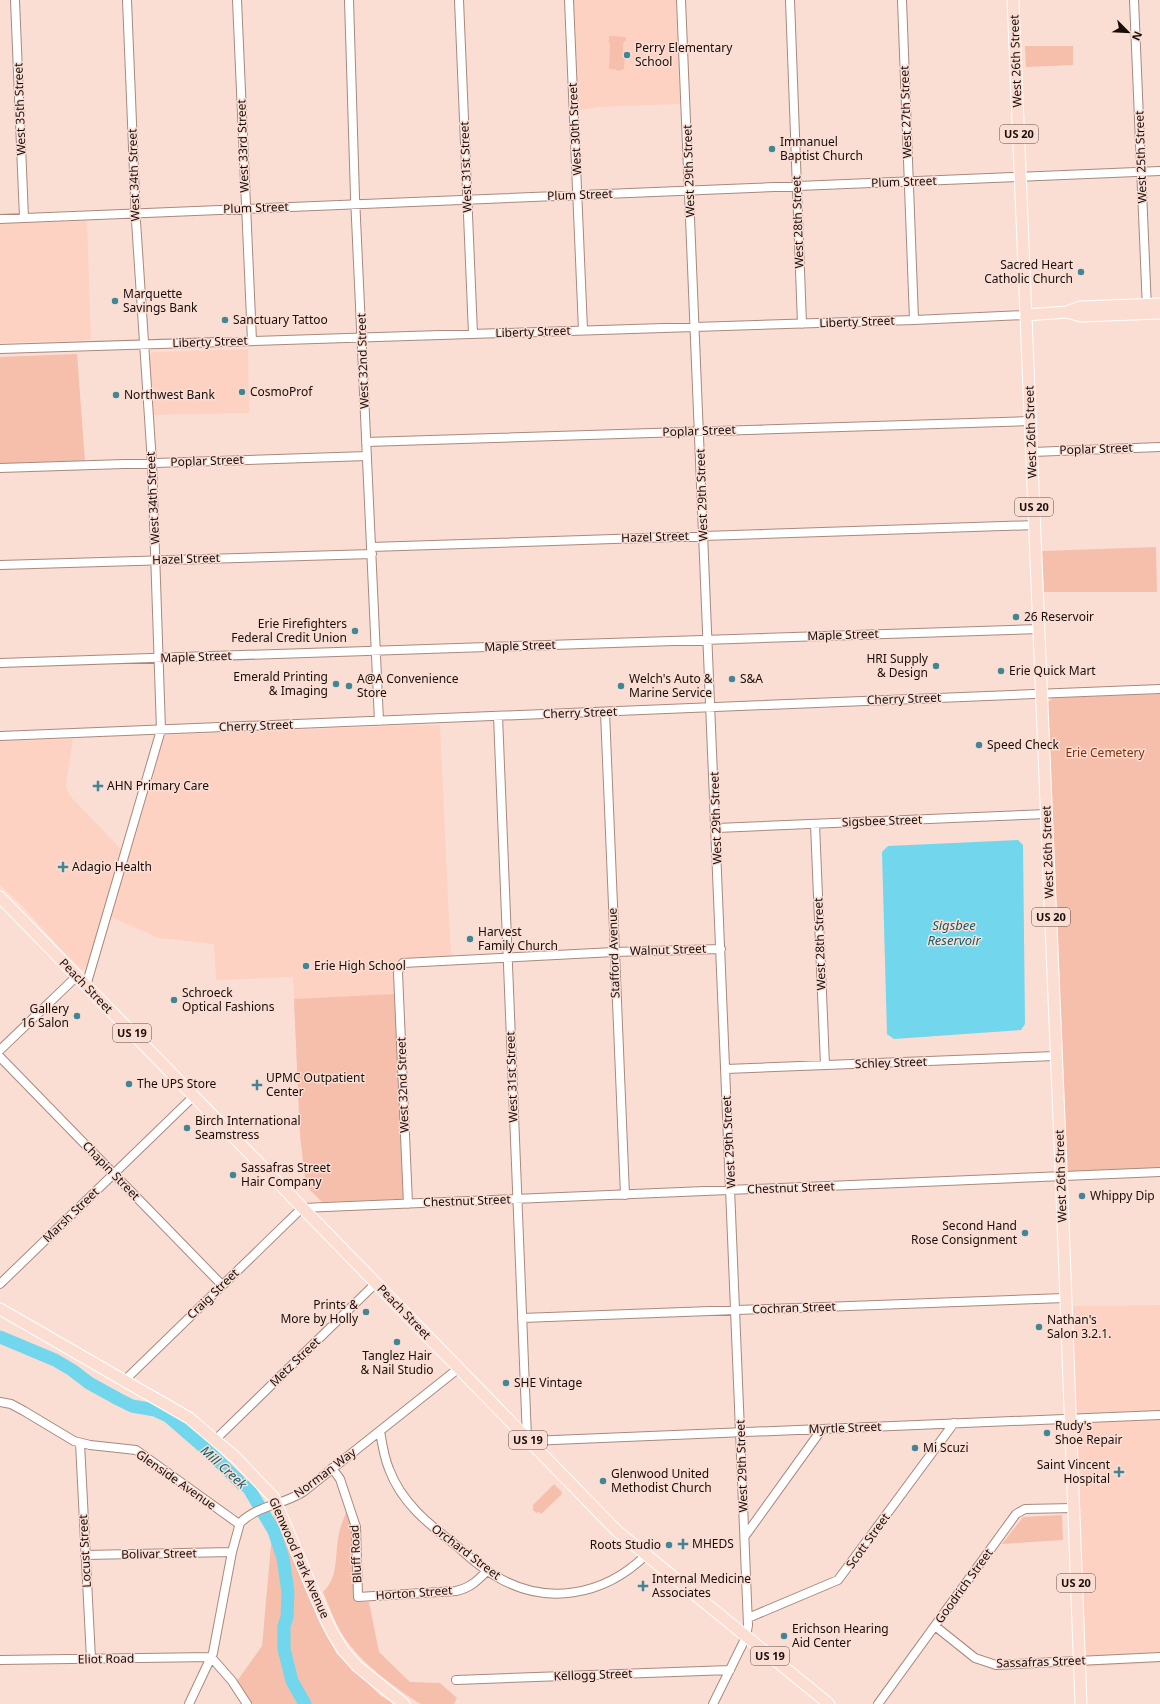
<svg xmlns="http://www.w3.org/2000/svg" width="1160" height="1704" viewBox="0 0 1160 1704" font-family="'Noto Sans',sans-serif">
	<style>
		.built { fill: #fdd2c3 }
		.green { fill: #f5bfac }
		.water { fill: #72d6ec }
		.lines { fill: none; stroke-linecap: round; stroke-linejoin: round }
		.river { stroke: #72d6ec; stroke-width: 13 }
		.minor-casing { stroke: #a9897d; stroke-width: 10 }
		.major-casing { stroke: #fff; stroke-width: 13 }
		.minor { stroke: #fff; stroke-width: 8 }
		.major { stroke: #fbddd2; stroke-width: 11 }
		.poi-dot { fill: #428695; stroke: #faded4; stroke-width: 1.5 }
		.labels { text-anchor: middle; stroke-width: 3; stroke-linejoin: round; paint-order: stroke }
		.shield { fill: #faded4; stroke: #5c4c46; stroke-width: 1 }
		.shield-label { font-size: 11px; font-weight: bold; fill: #190d09 }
		.poi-label { font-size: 12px; fill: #190d09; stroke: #faded4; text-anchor: start }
		.street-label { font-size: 12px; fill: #190d09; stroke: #faded4 }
		.park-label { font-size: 12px; fill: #842d06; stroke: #faded4 }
		.water-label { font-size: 13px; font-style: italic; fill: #0b6170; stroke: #faded4 }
	</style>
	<rect width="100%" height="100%" fill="#faded4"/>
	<!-- built -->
	<path class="built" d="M574,0H676L680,104L599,107L579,110Z
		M87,221L91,340L0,343V224Z
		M248,349L249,413L152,415L150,362V354L153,352Z
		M413,725H440L449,919L451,953L453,956L406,958L399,962L403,1197L402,1199L322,1202L306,1186L300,1135L293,977L216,980L214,944L159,938L111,917L165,735Z
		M73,739L66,784L67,790L72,798L122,850L88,963L84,969H81L60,948L23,907L0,885V741Z
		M1160,1305V1663L1086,1667L1078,1490L1073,1306Z"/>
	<!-- green -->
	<path class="green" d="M609,36L626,37V40L623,43V54L625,55L624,69L618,71L615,69H609L610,44L608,41H609Z
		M1025,46H1073V65L1026,67Z
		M77,354L85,462L0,465V357Z
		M1156,547L1157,592H1044L1042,551Z
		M1160,694V1168L1067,1172L1048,702L1053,698Z
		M396,994L403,1197L402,1199L322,1202L306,1186L300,1135L294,999Z
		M554,1484L562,1492L561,1495L541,1514L539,1512L536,1513L532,1509L534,1508L532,1506Z
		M347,1509L353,1525L355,1602H369L379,1652L410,1682L440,1683L457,1698L454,1704H421L417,1702C391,1684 362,1664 344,1637C335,1624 330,1607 323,1592C338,1578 335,1558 338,1539C339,1529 344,1519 347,1509Z
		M274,1511L319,1622L337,1654L381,1696L394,1704H252L237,1681L262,1646Z
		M1062,1515L1063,1540L1002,1544L1023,1517Z"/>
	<!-- water -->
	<path class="water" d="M1018,840L1023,845L1025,1024L1021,1030L894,1039L887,1034L882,852L888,846Z"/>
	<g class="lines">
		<!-- river -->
		<path class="river" d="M0,1337L55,1360L72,1370L89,1383L118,1399L132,1406L155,1410L168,1416L206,1449L241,1483L248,1487L274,1531L283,1558L288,1592L287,1617L284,1626V1649L292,1681L305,1704"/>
		<defs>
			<path id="minor" d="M15,0L24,218
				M237,0L252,341
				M349,0L355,197L379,721
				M459,0L473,334
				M569,0L583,330
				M681,0L748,1625L746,1637L713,1704
				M790,0L802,324
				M902,0L914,320
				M1134,0L1147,309
				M0,219L1160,171
				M0,349L914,320L1026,315
				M366,442L1031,421
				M1032,452L1160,447
				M0,468L367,456
				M371,547L1035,525
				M0,565L372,554
				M0,663L1039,629
				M605,712L625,1195
				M498,716L527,1438
				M0,736L1160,689
				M815,824L825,1065
				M717,828L1047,814
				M86,986L161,730L152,463L136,221L127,0
				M0,1050L77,976
				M0,1057L222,1285
				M726,1069L1056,1056
				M408,1204L398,973L399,969L403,963L614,952L721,949
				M0,1284L194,1096
				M522,1318L1065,1298
				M124,1381L302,1208L1160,1172
				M0,1402L11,1404L24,1411L74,1441L90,1445L136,1450L239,1524
				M380,1431C382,1444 384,1457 389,1469C402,1504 430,1525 458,1547C469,1557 481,1568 494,1575C545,1607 604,1596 646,1555
				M215,1440L376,1283
				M530,1441L1160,1415
				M80,1443L91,1659
				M332,1468L340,1479L356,1527L358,1597L456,1591C470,1588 477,1581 487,1571
				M745,1536L822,1429
				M85,1555L232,1552
				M748,1618L838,1580L954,1423
				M935,1626L975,1658L996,1665L1160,1657
				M211,1657L232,1681L247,1704
				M0,1660L211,1657
				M456,1680L730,1670
				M189,1704L213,1653L232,1552L240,1523C258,1505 283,1505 303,1492L459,1368
				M878,1704L1016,1514L1025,1509L1073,1508"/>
			<path id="major" d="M1013,0L1061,1168L1081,1704
				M1067,312L1081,316L1160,313
				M1026,315L1067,312L1080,307L1160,304
				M0,897L617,1531L829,1704
				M0,1309L189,1418L235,1457L274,1498L314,1593L332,1632L343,1650L357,1666L404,1704"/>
		</defs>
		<!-- minor casing -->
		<use href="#minor" class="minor-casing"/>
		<!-- major casing -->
		<use href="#major" class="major-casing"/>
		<!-- minor -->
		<use href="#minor" class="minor"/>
		<!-- major -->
		<use href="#major" class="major"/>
	</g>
	<!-- markers -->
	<g class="poi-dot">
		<circle cx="627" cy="55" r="4"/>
		<circle cx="772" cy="149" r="4"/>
		<circle cx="1081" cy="272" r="4"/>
		<circle cx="115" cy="301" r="4"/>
		<circle cx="225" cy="320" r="4"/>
		<circle cx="242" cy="392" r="4"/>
		<circle cx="116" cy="395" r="4"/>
		<circle cx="1016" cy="617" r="4"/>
		<circle cx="355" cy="631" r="4"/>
		<circle cx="936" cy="666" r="4"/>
		<circle cx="1001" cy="671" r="4"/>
		<circle cx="732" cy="679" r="4"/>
		<circle cx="336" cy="684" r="4"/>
		<circle cx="349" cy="686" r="4"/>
		<circle cx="621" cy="686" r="4"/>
		<circle cx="979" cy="745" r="4"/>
		<path d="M96 780h4v4h4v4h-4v4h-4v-4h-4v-4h4z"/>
		<path d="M61 861h4v4h4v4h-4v4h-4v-4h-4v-4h4z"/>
		<circle cx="470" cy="939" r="4"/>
		<circle cx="306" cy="966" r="4"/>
		<circle cx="174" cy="1000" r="4"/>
		<circle cx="77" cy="1016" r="4"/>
		<circle cx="129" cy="1084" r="4"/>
		<path d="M255 1079h4v4h4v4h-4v4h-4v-4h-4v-4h4z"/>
		<circle cx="187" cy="1128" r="4"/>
		<circle cx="233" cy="1175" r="4"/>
		<circle cx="1082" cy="1196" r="4"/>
		<circle cx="1025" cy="1233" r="4"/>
		<circle cx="366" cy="1312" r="4"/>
		<circle cx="1039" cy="1327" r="4"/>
		<circle cx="397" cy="1342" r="4"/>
		<circle cx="506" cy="1383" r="4"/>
		<circle cx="1047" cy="1433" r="4"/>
		<circle cx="915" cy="1448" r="4"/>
		<path d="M1117 1466h4v4h4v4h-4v4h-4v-4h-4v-4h4z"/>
		<circle cx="603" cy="1481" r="4"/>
		<path d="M681 1538h4v4h4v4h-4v4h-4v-4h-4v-4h4z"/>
		<circle cx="669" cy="1545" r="4"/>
		<path d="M641 1580h4v4h4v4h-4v4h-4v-4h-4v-4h4z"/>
		<circle cx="784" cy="1636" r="4"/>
	</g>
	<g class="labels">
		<!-- shield labels -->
		<g class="shield">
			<rect x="1000" y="125" width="38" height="18" rx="3"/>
			<rect x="1015" y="498" width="38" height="18" rx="3"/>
			<rect x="1032" y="908" width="38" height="18" rx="3"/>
			<rect x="113" y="1024" width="38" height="18" rx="3"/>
			<rect x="509" y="1431" width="38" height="18" rx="3"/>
			<rect x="1057" y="1574" width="38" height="18" rx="3"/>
			<rect x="751" y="1647" width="38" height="18" rx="3"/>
		</g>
		<g class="shield-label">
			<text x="1019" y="138">US 20</text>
			<text x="1034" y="511">US 20</text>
			<text x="1051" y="921">US 20</text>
			<text x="132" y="1037">US 19</text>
			<text x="528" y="1444">US 19</text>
			<text x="1076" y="1587">US 20</text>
			<text x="770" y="1660">US 19</text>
		</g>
		<!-- poi labels -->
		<g class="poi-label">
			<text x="635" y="52">Perry Elementary<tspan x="635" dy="14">School</tspan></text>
			<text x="780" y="146">Immanuel<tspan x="780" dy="14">Baptist Church</tspan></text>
			<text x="1073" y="269" text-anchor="end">Sacred Heart<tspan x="1073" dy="14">Catholic Church</tspan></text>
			<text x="123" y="298">Marquette<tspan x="123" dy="14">Savings Bank</tspan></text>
			<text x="233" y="324">Sanctuary Tattoo</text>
			<text x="250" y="396">CosmoProf</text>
			<text x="124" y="399">Northwest Bank</text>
			<text x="1024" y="621">26 Reservoir</text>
			<text x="347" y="628" text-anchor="end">Erie Firefighters<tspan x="347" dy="14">Federal Credit Union</tspan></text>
			<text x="928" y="663" text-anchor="end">HRI Supply<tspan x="928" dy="14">&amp; Design</tspan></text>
			<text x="1009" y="675">Erie Quick Mart</text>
			<text x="328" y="681" text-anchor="end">Emerald Printing<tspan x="328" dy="14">&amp; Imaging</tspan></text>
			<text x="357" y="683">A@A Convenience<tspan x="357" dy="14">Store</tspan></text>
			<text x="629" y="683">Welch's Auto &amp;<tspan x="629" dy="14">Marine Service</tspan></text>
			<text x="740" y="683">S&amp;A</text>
			<text x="987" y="749">Speed Check</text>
			<text x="107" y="790">AHN Primary Care</text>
			<text x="72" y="871">Adagio Health</text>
			<text x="478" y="936">Harvest<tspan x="478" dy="14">Family Church</tspan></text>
			<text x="314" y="970">Erie High School</text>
			<text x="182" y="997">Schroeck<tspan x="182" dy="14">Optical Fashions</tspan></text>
			<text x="69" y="1013" text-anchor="end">Gallery<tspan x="69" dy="14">16 Salon</tspan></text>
			<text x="266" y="1082">UPMC Outpatient<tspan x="266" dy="14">Center</tspan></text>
			<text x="137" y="1088">The UPS Store</text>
			<text x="195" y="1125">Birch International<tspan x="195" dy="14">Seamstress</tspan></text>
			<text x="241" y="1172">Sassafras Street<tspan x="241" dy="14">Hair Company</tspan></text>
			<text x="1090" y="1200">Whippy Dip</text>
			<text x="1017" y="1230" text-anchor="end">Second Hand<tspan x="1017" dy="14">Rose Consignment</tspan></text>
			<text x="358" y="1309" text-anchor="end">Prints &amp;<tspan x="358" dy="14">More by Holly</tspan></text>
			<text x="1047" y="1324">Nathan's<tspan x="1047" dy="14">Salon 3.2.1.</tspan></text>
			<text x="397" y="1360" text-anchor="middle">Tanglez Hair<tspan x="397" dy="14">&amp; Nail Studio</tspan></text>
			<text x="514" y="1387">SHE Vintage</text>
			<text x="1055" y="1430">Rudy's<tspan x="1055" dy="14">Shoe Repair</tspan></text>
			<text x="923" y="1452">Mi Scuzi</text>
			<text x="1110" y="1469" text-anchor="end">Saint Vincent<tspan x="1110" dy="14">Hospital</tspan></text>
			<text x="611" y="1478">Glenwood United<tspan x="611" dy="14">Methodist Church</tspan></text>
			<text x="692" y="1548">MHEDS</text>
			<text x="661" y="1549" text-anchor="end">Roots Studio</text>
			<text x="652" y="1583">Internal Medicine<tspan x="652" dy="14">Associates</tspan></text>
			<text x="792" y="1633">Erichson Hearing<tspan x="792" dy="14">Aid Center</tspan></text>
		</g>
		<!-- street labels -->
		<g class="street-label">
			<text transform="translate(1016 61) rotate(-92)" y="4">West 26th Street</text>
			<text transform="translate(20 109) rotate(-92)" y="4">West 35th Street</text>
			<text transform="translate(906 112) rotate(-92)" y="4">West 27th Street</text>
			<text transform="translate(575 129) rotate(-93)" y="4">West 30th Street</text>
			<text transform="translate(243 146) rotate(-92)" y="4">West 33rd Street</text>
			<text transform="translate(1141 157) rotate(-92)" y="4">West 25th Street</text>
			<text transform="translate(466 167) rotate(-92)" y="4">West 31st Street</text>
			<text transform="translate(689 171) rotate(-92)" y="4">West 29th Street</text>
			<text transform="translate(134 175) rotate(-92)" y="4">West 34th Street</text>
			<text transform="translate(904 182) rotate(-2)" y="4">Plum Street</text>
			<text transform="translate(580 195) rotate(-2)" y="4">Plum Street</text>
			<text transform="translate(256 208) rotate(-2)" y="4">Plum Street</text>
			<text transform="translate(798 222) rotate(-92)" y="4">West 28th Street</text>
			<text transform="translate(857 322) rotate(-2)" y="4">Liberty Street</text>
			<text transform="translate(533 332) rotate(-2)" y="4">Liberty Street</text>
			<text transform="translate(210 342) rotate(-2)" y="4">Liberty Street</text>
			<text transform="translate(363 361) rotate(-92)" y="4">West 32nd Street</text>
			<text transform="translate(699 431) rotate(-2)" y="4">Poplar Street</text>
			<text transform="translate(1031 432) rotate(-92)" y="4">West 26th Street</text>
			<text transform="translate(1096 449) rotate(-2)" y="4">Poplar Street</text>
			<text transform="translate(207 461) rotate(-2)" y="4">Poplar Street</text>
			<text transform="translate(702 495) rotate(-92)" y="4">West 29th Street</text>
			<text transform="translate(153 498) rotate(-93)" y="4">West 34th Street</text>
			<text transform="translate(655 537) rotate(-2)" y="4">Hazel Street</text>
			<text transform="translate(186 559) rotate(-2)" y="4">Hazel Street</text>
			<text transform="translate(843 635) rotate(-2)" y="4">Maple Street</text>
			<text transform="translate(520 646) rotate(-2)" y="4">Maple Street</text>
			<text transform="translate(196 657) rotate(-2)" y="4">Maple Street</text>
			<text transform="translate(904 699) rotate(-2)" y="4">Cherry Street</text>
			<text transform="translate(580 713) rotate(-2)" y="4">Cherry Street</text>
			<text transform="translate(256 726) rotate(-2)" y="4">Cherry Street</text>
			<text transform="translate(716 818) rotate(-92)" y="4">West 29th Street</text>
			<text transform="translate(882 821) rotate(-2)" y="4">Sigsbee Street</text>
			<text transform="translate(1048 852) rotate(-92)" y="4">West 26th Street</text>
			<text transform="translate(820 944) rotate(-92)" y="4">West 28th Street</text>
			<text transform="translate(668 950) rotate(-2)" y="4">Walnut Street</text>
			<text transform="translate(614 953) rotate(-92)" y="4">Stafford Avenue</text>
			<text transform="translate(86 986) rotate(46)" y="4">Peach Street</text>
			<text transform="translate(891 1063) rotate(-2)" y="4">Schley Street</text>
			<text transform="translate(512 1077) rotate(-92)" y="4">West 31st Street</text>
			<text transform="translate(403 1085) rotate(-92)" y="4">West 32nd Street</text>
			<text transform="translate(729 1142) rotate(-93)" y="4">West 29th Street</text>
			<text transform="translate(111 1171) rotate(46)" y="4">Chapin Street</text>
			<text transform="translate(1061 1176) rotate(-92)" y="4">West 26th Street</text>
			<text transform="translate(791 1188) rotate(-2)" y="4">Chestnut Street</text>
			<text transform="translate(467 1201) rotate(-2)" y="4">Chestnut Street</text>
			<text transform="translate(71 1215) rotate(-44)" y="4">Marsh Street</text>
			<text transform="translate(213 1294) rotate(-44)" y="4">Craig Street</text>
			<text transform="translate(794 1308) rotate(-2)" y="4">Cochran Street</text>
			<text transform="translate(404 1312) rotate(46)" y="4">Peach Street</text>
			<text transform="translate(295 1362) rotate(-44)" y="4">Metz Street</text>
			<text transform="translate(845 1428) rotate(-2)" y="4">Myrtle Street</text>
			<text transform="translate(742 1466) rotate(-92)" y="4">West 29th Street</text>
			<text transform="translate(325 1473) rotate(-37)" y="4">Norman Way</text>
			<text transform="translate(176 1480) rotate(35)" y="4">Glenside Avenue</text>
			<text transform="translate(868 1541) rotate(-54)" y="4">Scott Street</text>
			<text transform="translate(85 1551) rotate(-93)" y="4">Locust Street</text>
			<text transform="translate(466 1552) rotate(37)" y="4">Orchard Street</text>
			<text transform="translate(159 1554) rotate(-1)" y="4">Bolivar Street</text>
			<text transform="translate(356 1554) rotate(-93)" y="4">Bluff Road</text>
			<text transform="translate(299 1558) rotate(66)" y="4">Glenwood Park Avenue</text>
			<text transform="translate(964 1586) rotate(-54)" y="4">Goodrich Street</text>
			<text transform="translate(414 1593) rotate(-4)" y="4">Horton Street</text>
			<text transform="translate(106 1659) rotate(-1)" y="4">Eliot Road</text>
			<text transform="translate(1041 1662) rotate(-2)" y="4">Sassafras Street</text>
			<text transform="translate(593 1675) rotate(-2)" y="4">Kellogg Street</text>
		</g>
		<!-- park labels -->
		<g class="park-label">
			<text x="1105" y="757">Erie Cemetery</text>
		</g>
		<!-- water labels -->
		<g class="water-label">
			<text x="954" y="930">Sigsbee<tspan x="954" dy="15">Reservoir</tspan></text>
			<text transform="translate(224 1467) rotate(42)" y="5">Mill Creek</text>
		</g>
	</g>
	<!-- north arrow -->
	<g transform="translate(1128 32) rotate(114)" stroke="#faded4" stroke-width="3" paint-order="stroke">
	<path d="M0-3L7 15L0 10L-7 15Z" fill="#190d09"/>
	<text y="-6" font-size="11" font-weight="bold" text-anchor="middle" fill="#190d09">N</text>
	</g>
</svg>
